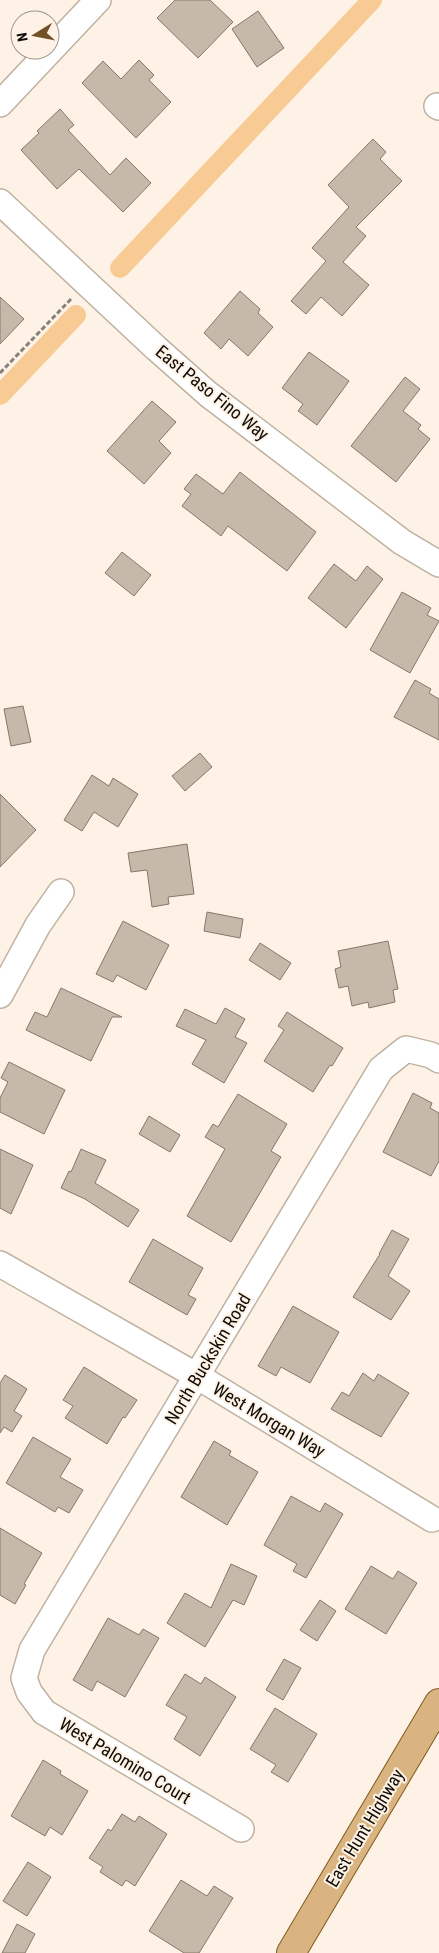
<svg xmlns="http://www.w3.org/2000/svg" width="439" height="1953" viewBox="0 0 439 1953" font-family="'Roboto Condensed',sans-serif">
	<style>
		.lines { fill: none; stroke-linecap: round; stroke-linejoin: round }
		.canal { stroke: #f8cb95; stroke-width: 20 }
		.building { fill: #c7b9aa; stroke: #85786a }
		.minor-casing { stroke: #bfb2a2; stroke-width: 28 }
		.major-casing { stroke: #82581e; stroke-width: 30 }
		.path { stroke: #898279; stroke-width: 3; stroke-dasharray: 5 2.5; stroke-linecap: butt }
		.minor { stroke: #fff; stroke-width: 25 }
		.major { stroke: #d9b480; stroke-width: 28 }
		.labels { text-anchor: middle; stroke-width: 4; stroke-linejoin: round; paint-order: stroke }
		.street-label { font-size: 18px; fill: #0f0b06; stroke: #fdf2e5 }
	</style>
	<rect width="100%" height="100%" fill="#fdf2e5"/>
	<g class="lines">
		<!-- canal -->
		<path class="canal" d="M120,268L372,0
			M0,395L76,315"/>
	</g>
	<!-- building -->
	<path class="building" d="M175,0H210L233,22L198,58L157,18Z
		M258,11L284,48L257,67L232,29Z
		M139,60L154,75L149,80L171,102L136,138L82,83L103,61L121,79Z
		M60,109L74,125L68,130L110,175L126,158L151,183L123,212L79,169L57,189L21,150L39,133L37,131Z
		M373,139L386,152L380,159L402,181L356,227L366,236L343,262L369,285L342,316L321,297L306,314L291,301L326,261L312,248L349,207L328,185Z
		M240,291L260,309L258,313L273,327L248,356L229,339L221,349L204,333Z
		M0,297L24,319L0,344Z
		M309,352L349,381L317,425L298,411L303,404L282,388Z
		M405,377L420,389L403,411L421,425L418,429L430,439L396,482L351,446Z
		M152,401L176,422L159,441L171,453L144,484L107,451Z
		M240,472L316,532L287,571L228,526L221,536L182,506L191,494L184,489L196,474L223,494Z
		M122,552L151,575L134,596L105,573Z
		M334,564L356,581L367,566L383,579L346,628L308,598Z
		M402,592L431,608L427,615L439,621L410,673L370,650Z
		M415,680L431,689L429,693L439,699V740L394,717Z
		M23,706L31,742L11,746L4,709Z
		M200,753L212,767L185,791L172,776Z
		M92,775L109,786L113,778L138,794L118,827L94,812L82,831L64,820Z
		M0,794L36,830L0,867Z
		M187,844L194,894L168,897L169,904L152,907L147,870L131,872L128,853Z
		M207,912L243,919L240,938L204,931Z
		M123,921L169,945L146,990L117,975L113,982L96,974Z
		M388,941L398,989L393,990L395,1002L369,1008L368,1002L352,1006L348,986L339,988L335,969L341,967L338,951Z
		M260,943L291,963L280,980L249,960Z
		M61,988L122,1017H112L91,1061L26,1030L35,1012L47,1017Z
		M225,1008L245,1019L235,1037L247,1043L224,1083L192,1064L206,1040L176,1026L185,1009L216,1024Z
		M287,1012L343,1048L332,1066L330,1065L313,1092L264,1061L284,1030L278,1026Z
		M9,1062L65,1090L44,1134L0,1112V1098L8,1082L1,1078Z
		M413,1093L432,1103L430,1108L439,1113V1161L431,1176L383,1152Z
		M238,1094L287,1124L271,1151L281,1157L231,1242L187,1216L225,1149L205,1137L213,1124L218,1127Z
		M149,1116L180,1135L170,1152L139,1134Z
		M0,1149L33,1165L11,1214L0,1208Z
		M81,1149L106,1160L95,1183L139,1210L128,1227L85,1199L61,1188L69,1171L71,1172Z
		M392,1230L409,1239L388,1276L410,1291L391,1320L353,1297L380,1254H379Z
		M153,1239L203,1268L188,1295L196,1299L187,1315L129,1282Z
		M293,1306L339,1332L310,1383L281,1367L276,1376L258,1366Z
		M84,1367L137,1400L125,1418L123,1417L107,1444L65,1418L73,1406L63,1400Z
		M363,1373L374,1381L378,1374L409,1393L381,1437L331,1409L342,1392L349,1396Z
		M5,1375L27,1389L14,1411L22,1416L12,1432L4,1427L0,1433V1383Z
		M33,1437L71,1459L60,1477L83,1490L69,1513L58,1507L55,1512L6,1483Z
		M214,1441L231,1451L229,1455L258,1472L227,1525L181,1497Z
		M291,1496L320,1512L325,1503L343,1514L306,1578L293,1571L297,1564L264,1545Z
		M0,1528L42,1553L24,1584L26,1585L15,1604L0,1595Z
		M231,1564L257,1576L244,1605L233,1600L205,1647L167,1623L185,1593L211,1608Z
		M371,1566L393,1579L398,1571L417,1583L386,1634L345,1609Z
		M320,1600L336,1611L317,1641L300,1630Z
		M108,1618L139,1635L143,1629L159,1638L125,1697L97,1681L92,1691L73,1680Z
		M284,1659L301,1668L283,1700L266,1690Z
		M185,1674L201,1684L205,1677L236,1697L200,1756L174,1739L187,1717L166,1705Z
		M275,1708L317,1734L288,1782L271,1772L276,1765L250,1749Z
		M43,1760L61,1771L60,1774L88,1791L62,1835L50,1827L45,1836L11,1816Z
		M122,1814L135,1822L139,1816L167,1834L135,1886L126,1880L122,1886L100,1872L103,1867L89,1858L108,1829L111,1831Z
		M28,1862L51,1877L27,1916L3,1901Z
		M181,1880L207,1896L214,1886L233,1898L199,1953H184L149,1931Z
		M17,1924L35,1934L25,1953H2Z"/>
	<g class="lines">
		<defs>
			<path id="minor" d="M0,104L98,0
				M437,106L439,107
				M0,202L156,348L208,394L402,542L439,564
				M0,995L38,925L61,892
				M0,1264L197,1376L432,1519
				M241,1829L44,1712L29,1692L24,1678L32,1650L381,1069L406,1049L431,1055L439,1060"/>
			<path id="major" d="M291,1953L439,1703"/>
		</defs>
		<!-- minor casing -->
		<use href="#minor" class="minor-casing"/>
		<!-- major casing -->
		<use href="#major" class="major-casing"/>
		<!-- path -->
		<path class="path" d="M0,373L72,298"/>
		<!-- minor -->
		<use href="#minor" class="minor"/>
		<!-- major -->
		<use href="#major" class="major"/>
	</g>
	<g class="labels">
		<!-- street labels -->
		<g class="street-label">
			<text transform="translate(212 393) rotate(39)" y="6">East Paso Fino Way</text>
			<text transform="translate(208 1359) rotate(-59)" y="6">North Buckskin Road</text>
			<text transform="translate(269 1420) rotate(31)" y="6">West Morgan Way</text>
			<text transform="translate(125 1761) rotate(31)" y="6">West Palomino Court</text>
			<text transform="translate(365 1828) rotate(-59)" y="6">East Hunt Highway</text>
		</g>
	</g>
	<!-- north arrow -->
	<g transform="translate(35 35) rotate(260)"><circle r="24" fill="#fdf2e5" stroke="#9e968c"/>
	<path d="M0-4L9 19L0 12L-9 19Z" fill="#725128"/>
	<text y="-8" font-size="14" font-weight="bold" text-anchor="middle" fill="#0f0b06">N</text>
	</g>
</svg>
